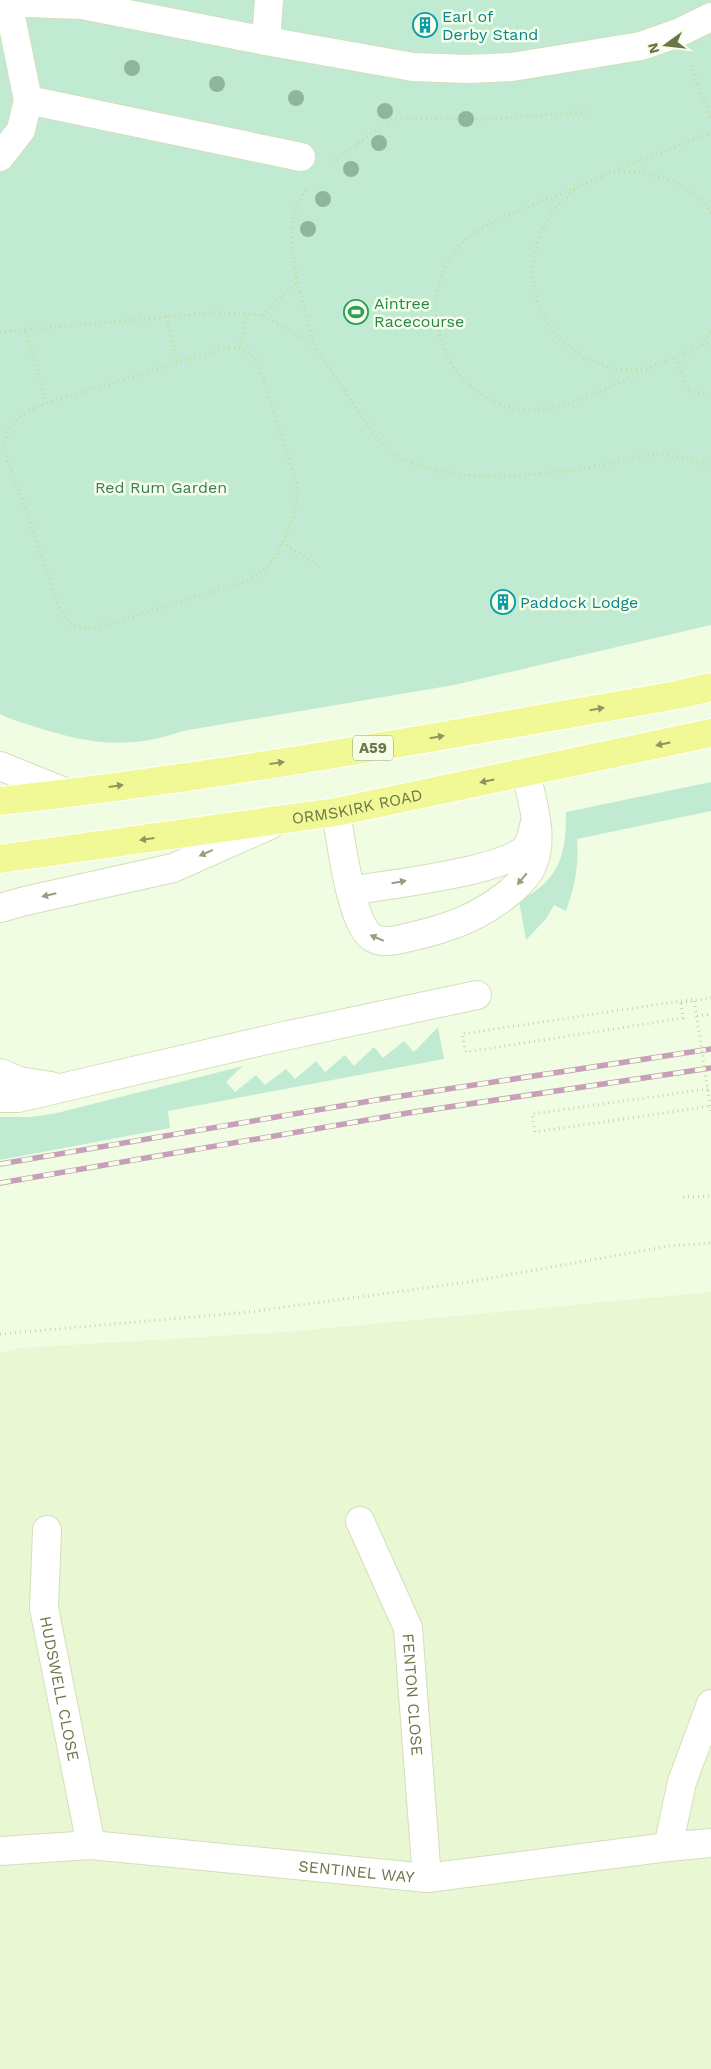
<svg xmlns="http://www.w3.org/2000/svg" width="711" height="2069" viewBox="0 0 711 2069" font-family="'Work Sans',sans-serif">
	<style>
		.residential { fill: #e9f7d3 }
		.green { fill: #c0ebd2 }
		.lines { fill: none; stroke-linecap: round; stroke-linejoin: round }
		.minor-casing { stroke: #d4dfba; stroke-width: 30 }
		.highway-casing { stroke: #fff; stroke-width: 30 }
		.path { stroke: #cad89c; stroke-width: 3; stroke-dasharray: 1 4; stroke-linecap: butt }
		.minor { stroke: #fff; stroke-width: 28 }
		.highway { stroke: #f0f996; stroke-width: 28 }
		.rail-casing { stroke: #c6a0b8; stroke-width: 5.5 }
		.rail { stroke: #f5ffe8; stroke-width: 4; stroke-dasharray: 11; stroke-linecap: butt }
		.path-bridge { stroke: #cad89c; stroke-width: 3; stroke-dasharray: 1 4; stroke-linecap: butt }
		.tree { fill: #8fb69a }
		.oneway { fill: #8d965c }
		.oneway2 { fill: #989e7f }
		.labels { text-anchor: middle; stroke-width: 5; stroke-linejoin: round; paint-order: stroke }
		.shield { fill: #f5ffe8; stroke: #959e78; stroke-width: 1 }
		.shield-label { font-size: 15px; font-weight: bold; fill: #6c7548 }
		.culture-label { font-size: 16px; fill: #0d838f; stroke: #f5ffe8; text-anchor: start }
		.leisure-label { font-size: 16px; fill: #27864d; stroke: #f5ffe8; text-anchor: start }
		.park-label { font-size: 16px; fill: #3f7b5f; stroke: #f5ffe8 }
		.street-label { font-size: 16px; fill: #6c7548; stroke: #f5ffe8 }
	</style>
	<rect width="100%" height="100%" fill="#f1fde2"/>
	<!-- residential -->
	<path class="residential" d="M711,1292V2069H0V1353L21,1348L287,1332Z"/>
	<!-- green -->
	<path class="green" d="M0,0H711V625L454,685L183,731C130,750 88,744 36,727C24,723 11,720 0,714Z
		M711,782V811L577,839C579,867 575,885 566,911L554,905L546,919L526,940L519,901C560,879 566,856 566,812Z
		M438,1027L444,1059L168,1111L170,1128L0,1160V1117H31L57,1113L243,1066L226,1082L235,1092L256,1075L265,1085L286,1069L295,1079L316,1061L325,1072L345,1055L354,1066L374,1047L383,1058L404,1041L414,1052Z"/>
	<g class="lines">
		<defs>
			<g id="minor">
				<path d="M0,2L82,5L266,41L413,67L468,69L512,67L641,46L678,33L711,17"/>
				<path d="M8,2L28,100L301,157"/>
				<path d="M266,41L269,0"/>
				<path d="M0,157L21,130L28,100"/>
				<path d="M0,766L67,793"/>
				<path d="M336,812C341,839 350,919 370,936C381,945 398,940 410,937C449,928 478,918 510,892C518,885 528,876 532,866C545,837 532,802 526,773"/>
				<path d="M351,891C388,884 503,872 526,848C531,842 532,834 534,826"/>
				<path d="M0,908L25,901L173,868L270,825"/>
				<path d="M0,1073L19,1081L51,1086"/>
				<path d="M0,1098H18L275,1038L477,995"/>
				<path id="s1" d="M360,1521L408,1628L427,1878"/>
				<path id="s2" d="M47,1530L44,1608L91,1845"/>
				<path d="M668,1847L682,1782L711,1704"/>
				<path id="s3" d="M0,1851L91,1845L427,1878L668,1847L711,1843"/>
			</g>
			<g id="highway">
				<path d="M0,801C227,776 452,734 677,695L711,687"/>
				<path id="s4" d="M0,859L336,812L711,733"/>
			</g>
		</defs>
		<!-- minor casing -->
		<use href="#minor" class="minor-casing"/>
		<!-- highway casing -->
		<use href="#highway" class="highway-casing"/>
		<!-- path -->
		<path class="path" d="M690,65L711,118
			M334,160L394,118L485,119L590,112
			M614,171L711,133
			M575,188C545,201 485,220 463,242C417,291 432,370 491,400C503,406 520,411 534,410C573,408 610,386 644,371
			M306,190C280,224 296,277 306,314C309,325 311,337 316,346C325,365 340,383 351,400C361,415 376,440 390,451C441,489 544,475 604,465C621,462 638,456 655,454C669,453 697,462 711,465
			M711,213L703,201L675,181L642,172H612L577,187L552,211L537,241L532,275L539,308L557,337L584,358L616,370L647,369L700,346L711,331
			M262,315L298,281
			M166,316L178,363
			M25,331L47,403
			M0,332L211,313L262,315L316,346
			M702,345L711,342
			M229,347C243,348 249,352 258,362L297,486C299,511 283,549 266,568C261,574 254,577 247,581L91,629C65,626 64,619 55,596L4,449C8,420 23,414 47,403Z
			M240,348L247,315
			M675,358L690,391L711,396
			M282,543L317,564
			M681,1003L711,998
			M697,1016L711,1014
			M708,1089L532,1114L535,1132L711,1106
			M683,1197L711,1196
			M0,1334L249,1312L468,1282L669,1246L711,1243"/>
		<!-- minor -->
		<use href="#minor" class="minor"/>
		<!-- highway -->
		<use href="#highway" class="highway"/>
		<defs>
			<path id="rail" d="M0,1164L382,1099L711,1049
				M0,1183L408,1113L711,1068"/>
		</defs>
		<!-- rail casing -->
		<use href="#rail" class="rail-casing"/>
		<!-- rail -->
		<use href="#rail" class="rail"/>
		<!-- path-bridge -->
		<path class="path-bridge" d="M681,1003L683,1018L466,1052L462,1034L694,999L711,1111"/>
	</g>
	<!-- trees -->
	<g class="tree">
		<circle cx="132" cy="68" r="8"/>
		<circle cx="217" cy="84" r="8"/>
		<circle cx="296" cy="98" r="8"/>
		<circle cx="385" cy="111" r="8"/>
		<circle cx="466" cy="119" r="8"/>
		<circle cx="379" cy="143" r="8"/>
		<circle cx="351" cy="169" r="8"/>
		<circle cx="323" cy="199" r="8"/>
		<circle cx="308" cy="229" r="8"/>
	</g>
	<!-- one-way arrows -->
	<defs><path id="oneway-solid" d="M-6-.8H1V-3.2L6.5 0L1 3.2V.8H-6Z" transform="scale(1.25)"/></defs>
	<g class="oneway">
		<use href="#oneway-solid" transform="translate(597 709) rotate(-10)"/>
		<use href="#oneway-solid" transform="translate(437 737) rotate(-10)"/>
		<use href="#oneway-solid" transform="translate(663 744) rotate(168)"/>
		<use href="#oneway-solid" transform="translate(277 763) rotate(-8)"/>
		<use href="#oneway-solid" transform="translate(487 781) rotate(168)"/>
		<use href="#oneway-solid" transform="translate(116 786) rotate(-8)"/>
		<use href="#oneway-solid" transform="translate(147 839) rotate(172)"/>
	</g>
	<g class="oneway2">
		<use href="#oneway-solid" transform="translate(206 853) rotate(156)"/>
		<use href="#oneway-solid" transform="translate(522 879) rotate(130)"/>
		<use href="#oneway-solid" transform="translate(399 882) rotate(-10)"/>
		<use href="#oneway-solid" transform="translate(49 895) rotate(167)"/>
		<use href="#oneway-solid" transform="translate(377 938) rotate(-157)"/>
	</g>
	<!-- icons -->
	<defs>
		<symbol id="building-ring" viewBox="-11 -11 22 22"><circle r="9.5" fill="#f5ffe8" stroke="#0f9aa8" stroke-width="1.5"/><path d="M-4-6H4V6H1V3H-1V6H-4ZM-2.5-4.3h1.7v1.8h-1.7ZM.8-4.3h1.7v1.8H.8ZM-2.5-1h1.7V.8h-1.7ZM.8-1h1.7V.8H.8Z" fill="#0f9aa8"/></symbol>
		<symbol id="stadium-ring" viewBox="-11 -11 22 22"><circle r="9.5" fill="#f5ffe8" stroke="#2e9e5b" stroke-width="1.5"/><path d="M0-5a6.5 5 0 1 0 0 10a6.5 5 0 1 0 0-10ZM-3.5-1.8h7v3.6h-7Z" fill="#2e9e5b"/></symbol>
	</defs>
	<g fill-rule="evenodd">
		<use href="#building-ring" x="411" y="11" width="28" height="28"/>
		<use href="#stadium-ring" x="342" y="298" width="28" height="28"/>
		<use href="#building-ring" x="489" y="588" width="28" height="28"/>
	</g>
	<g class="labels">
		<!-- shield labels -->
		<rect class="shield" x="353" y="735.5" width="40" height="25" rx="4"/>
		<g class="shield-label">
			<text x="373" y="753">A59</text>
		</g>
		<!-- culture labels -->
		<g class="culture-label">
			<text x="442" y="22">Earl of<tspan x="442" dy="18">Derby Stand</tspan></text>
			<text x="520" y="608">Paddock Lodge</text>
		</g>
		<!-- leisure labels -->
		<g class="leisure-label">
			<text x="374" y="309">Aintree<tspan x="374" dy="18">Racecourse</tspan></text>
		</g>
		<!-- park labels -->
		<g class="park-label">
			<text x="161" y="493">Red Rum Garden</text>
		</g>
		<!-- street labels -->
		<g class="street-label">
			<text dy="6" stroke="none"><textPath href="#s4" startOffset="361">ORMSKIRK ROAD</textPath></text>
			<text dy="6" stroke="none"><textPath href="#s2" startOffset="160">HUDSWELL CLOSE</textPath></text>
			<text dy="6" stroke="none"><textPath href="#s1" startOffset="184">FENTON CLOSE</textPath></text>
			<text dy="6" stroke="none"><textPath href="#s3" startOffset="358">SENTINEL WAY</textPath></text>
		</g>
	</g>
	<!-- north arrow -->
	<g transform="translate(666 45) rotate(255)" stroke="#f5ffe8" stroke-width="4" paint-order="stroke">
	<path d="M0-4L9 19L0 12L-9 19Z" fill="#6c7548"/>
	<text y="-8" font-size="14" font-weight="bold" text-anchor="middle" fill="#6c7548">N</text>
	</g>
</svg>
